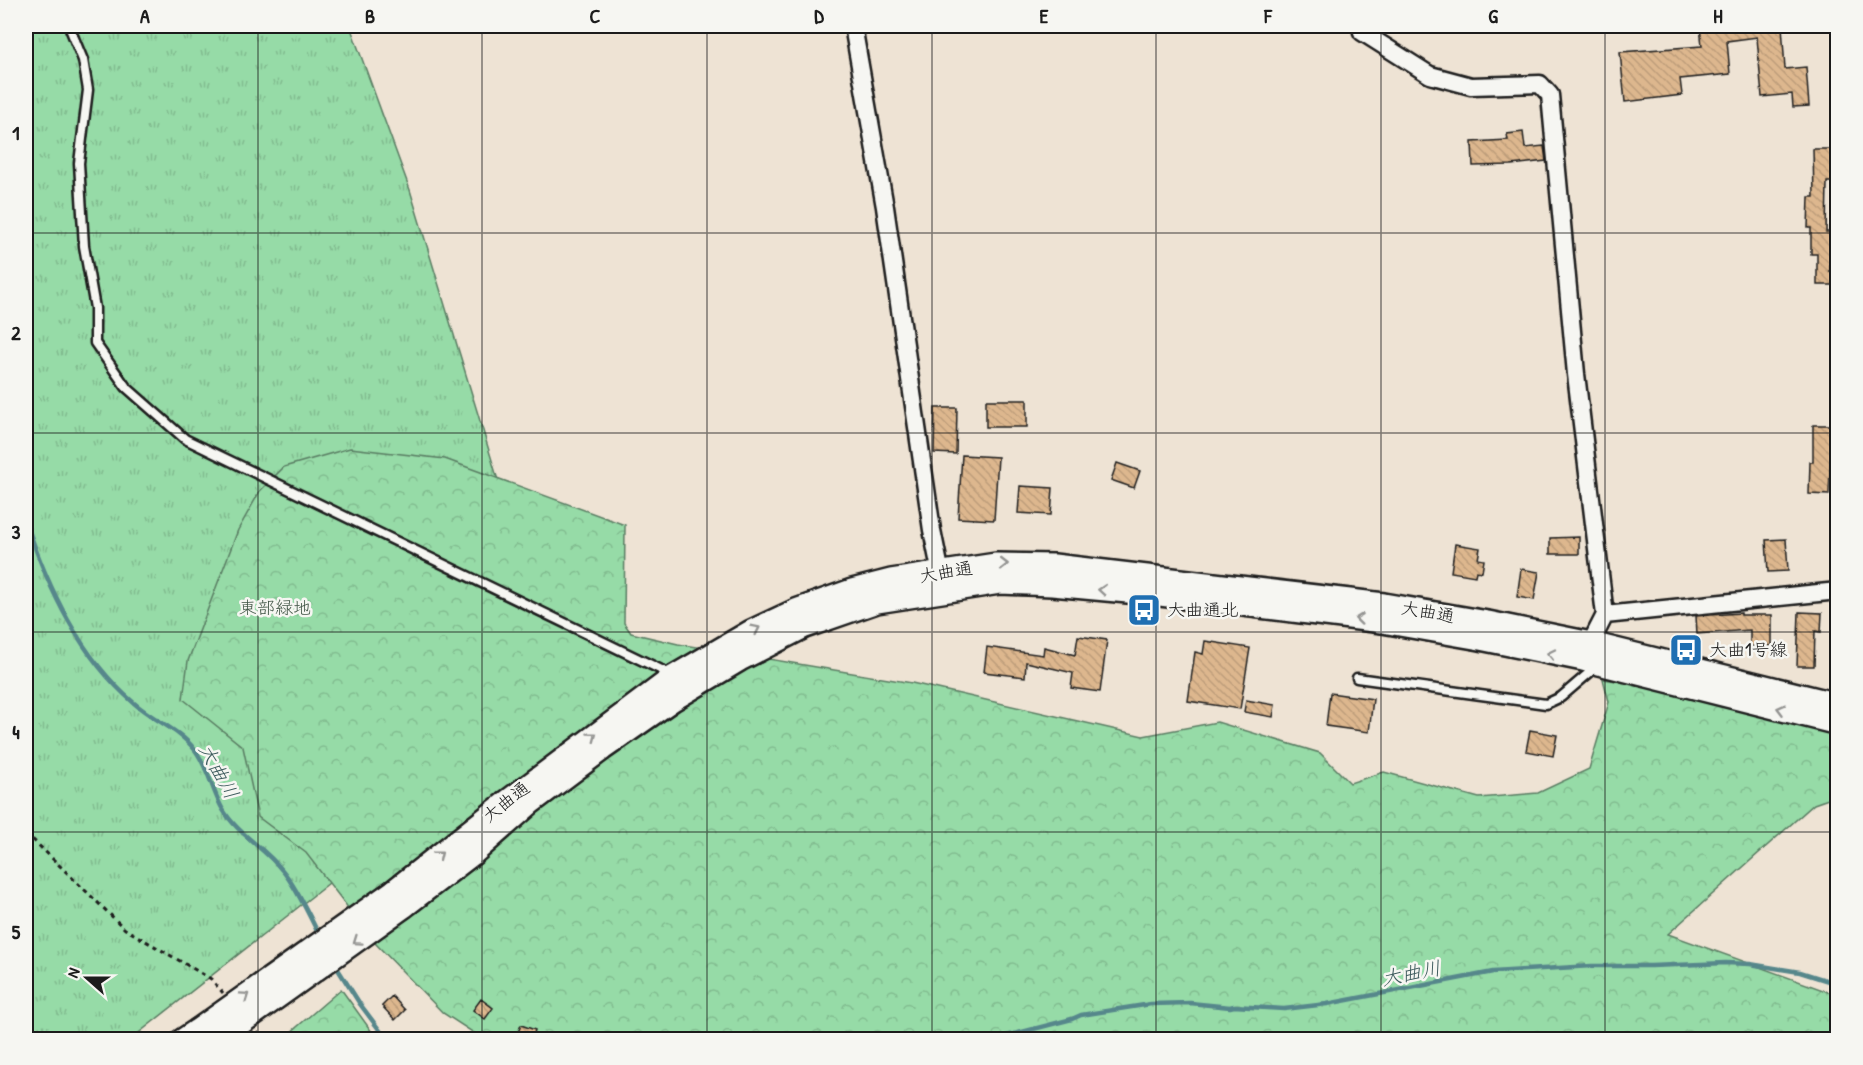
<svg xmlns="http://www.w3.org/2000/svg" width="1863" height="1065" viewBox="0 0 1863 1065" font-family="'Patrick Hand','Klee One',sans-serif">
	<style>
		.grass { fill: url(#grass-tufts); stroke: #597c62; stroke-width: 1.5 }
		.forest { fill: url(#forest-crowns); stroke: #597c62; stroke-width: 1.5 }
		.lines { fill: none; stroke-linecap: round; stroke-linejoin: round }
		.stream { stroke: #56878b; stroke-width: 4.5 }
		.building { fill: url(#building-back-hatch); stroke: #1c1c1c; stroke-width: 1.5 }
		.service-casing { stroke: #1c1c1c; stroke-width: 13 }
		.minor-casing { stroke: #1c1c1c; stroke-width: 21 }
		.tertiary-casing { stroke: #1c1c1c; stroke-width: 26 }
		.path { stroke: #1c1c1c; stroke-width: 3; stroke-dasharray: 4.5 4.5; stroke-linecap: butt }
		.service { stroke: #f6f6f2; stroke-width: 8 }
		.minor { stroke: #f6f6f2; stroke-width: 16 }
		.tertiary { stroke: #f6f6f2; stroke-width: 21 }
		.tertiary-bridge-casing { stroke: #1c1c1c; stroke-width: 26; stroke-linecap: butt }
		.tertiary-bridge { stroke: #f6f6f2; stroke-width: 21 }
		.oneway { stroke: #949492 }
		.grid { fill: none; stroke: #1c1c1c; stroke-width: 1.5; stroke-opacity: 0.55 }
		.labels { text-anchor: middle; stroke-width: 5; stroke-linejoin: round; paint-order: stroke }
		.street-label { font-size: 18px; fill: #1c1c1c; stroke: #f6f6f2 }
		.park-label { font-size: 18px; fill: #415546; stroke: #f6f6f2 }
		.poi-label { font-size: 18px; fill: #1c1c1c; stroke: #f6f6f2; text-anchor: start }
		.water-label { font-size: 20px; font-style: italic; fill: #3e5b5d; stroke: #f6f6f2 }
		.neatline { fill: none; stroke: #1c1c1c; stroke-width: 2 }
		.grid-label { font-size: 20px; text-anchor: middle; font-weight: bold; fill: #1c1c1c }
	</style>
	<defs>
		<pattern id="grass-tufts" width="24" height="20" patternUnits="userSpaceOnUse" patternTransform="scale(1.5)"><rect width="24" height="20" fill="#96dba7"/><path d="M3 7l-1-3M5 7V3M7 7l1-3M15 17l-1-3M17 17v-4M19 17l1-3" fill="none" stroke="#81bb8f"/></pattern>
		<pattern id="forest-crowns" width="20" height="18" patternUnits="userSpaceOnUse" patternTransform="scale(1.5)"><rect width="20" height="18" fill="#96dba7"/><path d="M2 6a3 3 0 1 1 6 0M12 15a3 3 0 1 1 6 0" fill="none" stroke="#81bb8f"/></pattern>
		<pattern id="building-back-hatch" width="6" height="6" patternUnits="userSpaceOnUse" patternTransform="scale(1.5)"><rect width="6" height="6" fill="#ddb78e"/><path d="M-1 5l2 2M0 0l6 6M5-1l2 2" fill="none" stroke="#bd9d7a"/></pattern>
	</defs>
	<rect width="100%" height="100%" fill="#eee3d4"/>
	<filter id="ink" filterUnits="userSpaceOnUse"><feTurbulence type="fractalNoise" baseFrequency=".0167" numOctaves="2"/><feDisplacementMap in="SourceGraphic" scale="12" xChannelSelector="R" yChannelSelector="G"/><feConvolveMatrix kernelMatrix="1 2 1 2 8 2 1 2 1" color-interpolation-filters="sRGB"/></filter>
	<g filter="url(#ink)">
		<!-- grass -->
		<path class="grass" d="M26,26H350L410,190L564,698L131,1039H26Z"/>
		<!-- forest -->
		<path class="forest" d="M350,448L445,459L625,525L624,623L631,633L678,644L912,683L1143,736L1217,722L1320,753L1350,783L1384,772L1479,798L1538,793L1589,769L1609,702L1603,679C1683,689 1761,712 1837,736V796L1814,804L1668,934L1837,995V1039H483L443,1013L376,944L306,853L258,817L243,747L183,699L188,661L238,530L260,491L284,467Z
			M341,989L377,1039H283Z"/>
		<g class="lines">
			<!-- stream -->
			<path class="stream" d="M26,522C48,588 80,657 134,703C153,720 180,730 195,750C208,767 212,790 222,808C237,834 264,847 282,870C296,886 310,917 320,937
				M334,963L360,1004L387,1040
				M991,1040L1072,1019L1081,1015L1151,1004L1190,1003L1230,1007L1234,1006L1284,1009L1327,1004L1493,972L1592,966H1651L1726,963L1750,964L1800,972L1838,984"/>
		</g>
		<!-- building -->
		<path class="building" d="M1700,26H1782L1785,69L1806,67L1809,106L1793,107L1792,94L1762,97L1757,37L1727,41L1730,74L1680,79L1682,95L1625,102L1620,52L1702,46Z
			M1523,132L1525,148L1544,146L1546,161L1511,165L1473,166L1472,142L1508,140L1507,134Z
			M1813,149H1832L1833,182H1827L1826,232H1836V250H1830V272H1834V285H1817V254H1811V228H1808L1809,197H1814Z
			M986,400H1027V427H986Z
			M935,408H957L956,454L934,453Z
			M1813,425H1832L1829,495L1809,494L1810,462H1813Z
			M962,455L998,457L994,520L958,518Z
			M1117,463L1140,471L1134,488L1111,480Z
			M1020,486L1053,488L1051,515L1018,513Z
			M1579,537V554H1550V538Z
			M1786,539L1788,571L1768,572L1766,540Z
			M1455,544L1480,548L1478,559L1484,560L1482,572L1476,571L1475,576L1451,572Z
			M1521,569L1539,572L1534,600L1517,597Z
			M1799,612L1822,613L1821,632L1815,631L1814,666H1797Z
			M1741,613V615H1772V646H1750V630L1697,634L1696,616Z
			M1078,636L1107,640L1100,692L1071,688L1073,673L1026,662L1025,677L984,672L987,647L1043,655L1044,647L1075,655Z
			M1205,641L1250,648L1240,709L1188,701L1195,652L1203,654Z
			M1330,693L1373,699L1369,732L1326,726Z
			M1246,700L1275,705L1273,717L1244,712Z
			M1530,730L1557,735L1553,756L1526,751Z
			M392,996L405,1010L395,1020L382,1006Z
			M481,999L493,1008L485,1019L473,1010Z
			M521,1025L535,1030L532,1040H515Z"/>
		<g class="lines">
			<defs>
				<path id="service" d="M69,26L83,60L88,90L79,163L84,246L95,308V343L126,387L185,439L674,676
					M1357,678L1546,704L1561,697L1596,667"/>
				<path id="minor" d="M853,26L885,207L932,530L943,584
					M1362,32L1430,75L1471,86L1540,84L1550,95L1576,374L1605,615L1585,654
					M1605,615L1838,591"/>
				<path id="tertiary" d="M393,891L506,802L674,676L751,631L796,610L852,590L891,580L996,564L1054,565L1384,604L1488,622L1591,643L1838,704
					M404,907L472,855L531,803L603,749L673,700L740,660L805,627L877,602L1000,583L1052,585L1160,595L1382,622L1480,639L1583,660L1838,724
					M182,1040L197,1030"/>
			</defs>
			<!-- service casing -->
			<use href="#service" class="service-casing"/>
			<!-- minor casing -->
			<use href="#minor" class="minor-casing"/>
			<!-- tertiary casing -->
			<use href="#tertiary" class="tertiary-casing"/>
			<!-- path -->
			<path class="path" d="M26,833L125,929L211,979L223,993
				M257,1032L264,1040"/>
			<!-- service -->
			<use href="#service" class="service"/>
			<!-- minor -->
			<use href="#minor" class="minor"/>
			<!-- tertiary -->
			<use href="#tertiary" class="tertiary"/>
			<defs>
				<path id="tertiary-bridge" d="M197,1030L393,891
					M218,1040L404,907"/>
			</defs>
			<!-- tertiary-bridge casing -->
			<use href="#tertiary-bridge" class="tertiary-bridge-casing"/>
			<!-- tertiary-bridge -->
			<use href="#tertiary-bridge" class="tertiary-bridge"/>
		</g>
		<!-- one-way arrows -->
		<defs><path id="oneway-chevron" d="M-2-3.5L2.5 0L-2 3.5" fill="none" stroke-width="1.6" stroke-linecap="round" stroke-linejoin="round" transform="scale(1.5)"/></defs>
		<g class="oneway">
			<use href="#oneway-chevron" transform="translate(1004 564)"/>
			<use href="#oneway-chevron" transform="translate(1102 590) rotate(-175)"/>
			<use href="#oneway-chevron" transform="translate(1359 619) rotate(-173)"/>
			<use href="#oneway-chevron" transform="translate(756 629) rotate(-26)"/>
			<use href="#oneway-chevron" transform="translate(1551 654) rotate(-168)"/>
			<use href="#oneway-chevron" transform="translate(1781 709) rotate(-165)"/>
			<use href="#oneway-chevron" transform="translate(593 736) rotate(-37)"/>
			<use href="#oneway-chevron" transform="translate(439 855) rotate(-39)"/>
			<use href="#oneway-chevron" transform="translate(357 941) rotate(145)"/>
			<use href="#oneway-chevron" transform="translate(245 996) rotate(-35)"/>
		</g>
	</g>
	<!-- grid -->
	<path class="grid" d="M258,26V1040M482,26V1040M707,26V1040M932,26V1040M1156,26V1040M1381,26V1040M1605,26V1040M26,233H1838M26,433H1838M26,632H1838M26,832H1838"/>
	<!-- icons -->
	<defs>
		<symbol id="bus-square" viewBox="-11 -11 22 22"><rect x="-9" y="-9" width="18" height="18" rx="4" fill="#1f6fb2" stroke="#f6f6f2"/><path d="M-5-6H5V4H4V6H2V4H-2V6H-4V4H-5ZM-3.5-4V0h7V-4ZM-3.5 1.2v1.5H-2V1.2ZM2 1.2v1.5H3.5V1.2Z" fill="#fff"/></symbol>
	</defs>
	<g fill-rule="evenodd">
		<use href="#bus-square" x="1125" y="591" width="38" height="38"/>
		<use href="#bus-square" x="1667" y="631" width="38" height="38"/>
	</g>
	<g class="labels">
		<!-- street labels -->
		<g class="street-label">
			<text transform="translate(946 572) rotate(-9)" y="6">大曲通</text>
			<text transform="translate(1428 612) rotate(10)" y="6">大曲通</text>
			<text transform="translate(506 802) rotate(-38)" y="6">大曲通</text>
		</g>
		<!-- park labels -->
		<g class="park-label">
			<text x="275" y="614">東部緑地</text>
		</g>
		<!-- poi labels -->
		<g class="poi-label">
			<text x="1167" y="616">大曲通北</text>
			<text x="1709" y="656">大曲1号線</text>
		</g>
		<!-- water labels -->
		<g class="water-label">
			<text transform="translate(219 771) rotate(61)" y="7">大曲川</text>
			<text transform="translate(1411 973) rotate(-11)" y="7">大曲川</text>
		</g>
	</g>
	<!-- margin -->
	<rect width="1863" height="1065" fill="none" stroke="#f6f6f2" stroke-width="66"/>
	<!-- north arrow -->
	<g transform="translate(87 978) rotate(291)" stroke="#f6f6f2" stroke-width="4.5" paint-order="stroke">
	<path d="M0-4.5L10 22L0 15L-10 22Z" fill="#1c1c1c"/>
	<text y="-9" font-size="16" font-weight="bold" text-anchor="middle" fill="#1c1c1c">N</text>
	</g>
	<rect x="33" y="33" width="1797" height="999" class="neatline"/>
	<g class="grid-label">
		<text x="145" y="23">A</text>
		<text x="370" y="23">B</text>
		<text x="595" y="23">C</text>
		<text x="819" y="23">D</text>
		<text x="1044" y="23">E</text>
		<text x="1268" y="23">F</text>
		<text x="1493" y="23">G</text>
		<text x="1718" y="23">H</text>
		<text x="16" y="140">1</text>
		<text x="16" y="340">2</text>
		<text x="16" y="539">3</text>
		<text x="16" y="739">4</text>
		<text x="16" y="939">5</text>
	</g>
</svg>
